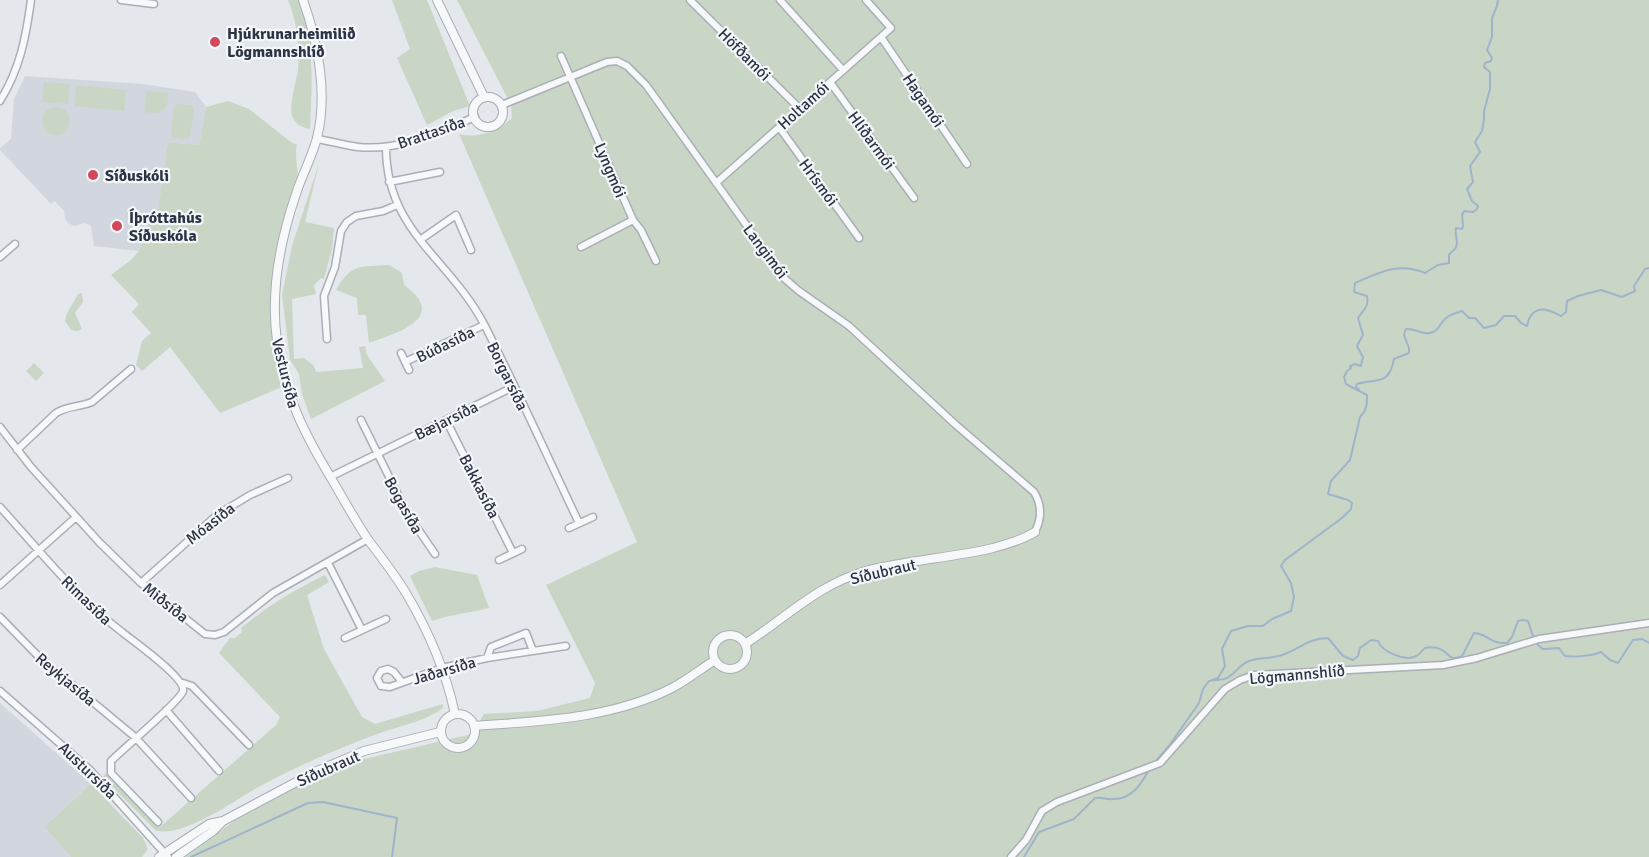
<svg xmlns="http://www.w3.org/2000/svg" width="1649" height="857" viewBox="0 0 1649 857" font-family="Signika,sans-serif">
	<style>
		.built { fill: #d2d6de }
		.green { fill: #c9d6c5 }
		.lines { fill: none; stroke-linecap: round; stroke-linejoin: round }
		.stream { stroke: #9fb4cc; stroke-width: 2 }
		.minor-casing { stroke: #a9aeb7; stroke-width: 9 }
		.tertiary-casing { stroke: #a9aeb7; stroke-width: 10 }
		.minor { stroke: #f7f8fa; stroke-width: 6 }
		.tertiary { stroke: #f7f8fa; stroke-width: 8 }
		.poi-dot { fill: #d1495b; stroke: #f4f6f9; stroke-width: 2 }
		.labels { text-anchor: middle; stroke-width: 4.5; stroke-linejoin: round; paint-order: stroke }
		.poi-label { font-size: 16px; font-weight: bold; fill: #2b3445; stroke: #f4f6f9; text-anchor: start }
		.street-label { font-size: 16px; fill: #2b3445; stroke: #f4f6f9 }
	</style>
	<rect width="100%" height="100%" fill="#e4e7ec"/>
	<!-- built -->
	<path class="built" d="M25,76L143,84L195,92L206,107L199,145L168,142L156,224L148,223L139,251L94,246L91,226L85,223L74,226L68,223L65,218L64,211L55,201L51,204L0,150V148L11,139L14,99Z
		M0,703L91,784L44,827L71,857H0Z"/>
	<!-- green -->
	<path class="green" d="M288,0H299C315,41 312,86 310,129C302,127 295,125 292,116C289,106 296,81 298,70C300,46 297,22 288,0Z
		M392,0H427L470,106L453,111L427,125L397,58L410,49Z
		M457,0H1649V857H185L239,817L296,787L351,762L472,734L484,714L537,711L590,698L595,683L546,585L637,542L459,134C478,139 498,131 512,118L511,105Z
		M44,82L70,84L68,104L42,102Z
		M76,85L126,90L124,111L74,106Z
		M147,91L169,93C166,113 164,114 144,112Z
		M228,101L249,109L291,142L297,145C294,157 299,169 297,181C290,216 274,250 272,286C269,320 276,353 282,387L220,413L170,347L142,371L136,365L142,341L151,333L132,312L139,304L111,275L131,260L139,251L148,223H156L168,142L199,145L206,107Z
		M177,104L191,105L194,108L190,137L187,139L173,138L171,135L174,106Z
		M42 121a14 14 0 1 1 28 0a14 14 0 1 1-28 0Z
		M319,163L305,222L334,228L332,249L324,279L321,278L314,285L316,294L292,299L294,359L304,358L314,366L316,372L363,368L359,347L365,346L367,355L385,381L311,419L302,394L299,374L290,360L282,295L292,246Z
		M389,265L402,273L404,285C450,318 396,333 369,343L366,315H358L357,298L336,290C352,263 359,267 389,265Z
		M82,293L83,302L75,313L82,329L78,331L71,330L65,321C66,311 74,303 78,294Z
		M34,363L44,373L36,381L26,371Z
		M435,567L477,575L489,608C470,613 451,614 432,621L410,576L419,571Z
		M325,575L329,582L307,595L324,649L362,717L375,724L443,704V708C425,722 401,725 380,733C342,747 302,764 266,783C240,796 183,840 155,830L103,777L106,773L160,827L276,725L280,717L219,653L230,638H235L242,632L241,628C269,605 292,591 325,575Z
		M91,784L143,838L148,849L142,857H71L44,827Z"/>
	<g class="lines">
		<!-- stream -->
		<path class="stream" d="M1359,389L1356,387L1357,384C1377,378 1389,386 1394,359L1409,353V348L1404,335L1406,329C1415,328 1422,335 1430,333C1439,331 1439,325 1444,320C1448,315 1456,313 1462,311L1469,318H1475L1484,328L1496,325L1504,316H1515L1521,323L1527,326C1528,323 1528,320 1530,317C1538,304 1552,311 1561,316L1566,312L1567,301L1578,296L1601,290L1622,297L1635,291L1634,286L1645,269L1649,268
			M1538,645L1543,649L1559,648L1565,656C1574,657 1593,656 1601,652L1610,660L1618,663L1633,640L1642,639L1649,643
			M1212,680L1218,678L1225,666L1222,649L1231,631L1248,626H1263L1272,619L1291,611L1294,597L1291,583L1281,566L1285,560L1342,518L1351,509L1352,503L1348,500L1328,494L1331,481L1350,460L1360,417C1367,410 1367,404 1367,395L1346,384L1344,377L1347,371L1351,368L1350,366L1355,364L1361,366L1363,357L1357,346L1363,335L1358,318C1364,309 1369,307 1367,296L1354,292L1355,283C1381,272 1398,262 1425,273L1438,265L1449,263V255C1450,253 1453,251 1455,249C1460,243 1454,235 1456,228L1462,229L1463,226L1462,215L1464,211L1473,212L1477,209L1478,206L1472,201L1467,189L1473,182L1470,166L1480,152L1475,142L1482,131L1484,119V111L1490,89V72L1484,67L1485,63L1491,61L1492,58L1487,50L1492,37V18L1497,6L1498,0
			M1155,762L1169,746L1199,703L1203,689L1209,681C1215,679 1222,681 1227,678C1235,674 1240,664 1249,661C1261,657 1273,659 1285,654C1301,648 1309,638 1328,638L1343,656L1353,660L1358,656L1360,648L1371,640L1378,641C1382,652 1407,663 1418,655C1421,653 1422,650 1425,648C1430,647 1435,647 1440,649C1451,653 1447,662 1462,656L1474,633C1489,634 1489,644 1507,643L1512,637L1518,621L1522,620L1528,621L1533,636
			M191,857L308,803L323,802L397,818L392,857
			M1024,857L1039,832L1074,819L1095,798C1102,797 1107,800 1114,799C1132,799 1141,784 1149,770"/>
		<defs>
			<path id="minor" d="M121,0L154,4
				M690,0L800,109
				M780,0L843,70
				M881,37L967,164
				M561,56L633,220L641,230L656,261
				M830,82L914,198
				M0,101C20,69 26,37 31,0
				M502,105L607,62L617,61L627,66L646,85L785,279L799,291L849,326L956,425L1034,492C1042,505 1042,518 1035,532
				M779,127L859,238
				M317,139C330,141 344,145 358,147C400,151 437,133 475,117
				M386,147C386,232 450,258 485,326C518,391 548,458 579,523
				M389,182L440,172
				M716,183L891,28L866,0
				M420,240L456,215L471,250
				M581,247L633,220
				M0,257L15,244
				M327,339L324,296L335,267L341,231L347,222L356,216L383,211L397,205
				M401,353L409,370
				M405,362L484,325
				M361,420L407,513L435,554
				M446,420L513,553
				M0,427L31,467L100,543L141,583L205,634L215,635L224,632L273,593L368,539
				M17,450L56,413C67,406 80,407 92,402L131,369
				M330,477L513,387
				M0,507C39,550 76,597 122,632C133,641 186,678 183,691C181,700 122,750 111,761V773L158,822
				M569,528L593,517
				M499,560L522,549
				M328,563L362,630
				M141,583L217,515L250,495L288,478
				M0,585L76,517
				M0,617L42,660L135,737L191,798
				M345,638L386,619
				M487,658L491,647L526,633L533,651
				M402,682L394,672L388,669L381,671L377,678L381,686L390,687L442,668L487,658L566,646
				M183,683L192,686L249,745
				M0,691L90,770L168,857
				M166,710L219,771
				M1011,857L1026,840L1042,811L1057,802L1160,763L1225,689L1240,680L1254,675L1443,665L1477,658L1539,639L1649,623"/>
			<path id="tertiary" d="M303,0C318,42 328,94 317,138C312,157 302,175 296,194C280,241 270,291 277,341C285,397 305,435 334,483C345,502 356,522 369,541C382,558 395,575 406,593C428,630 446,672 455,714
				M437,0L484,97
				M473 112a15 15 0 1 1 30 0a15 15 0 1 1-30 0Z
				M713 652a17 17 0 1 1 34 0a17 17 0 1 1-34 0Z
				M745,644C787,617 817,585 866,571C907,560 951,558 993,548C1008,544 1022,540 1035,532
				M441 731a17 17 0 1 1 34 0a17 17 0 1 1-34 0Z
				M474,726C541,721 611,719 672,688C687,680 701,669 715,660
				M159,857L209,824L223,821L317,771L364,751L440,732
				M176,857L213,831L222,822"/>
		</defs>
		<!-- minor casing -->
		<use href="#minor" class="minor-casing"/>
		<!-- tertiary casing -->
		<use href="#tertiary" class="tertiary-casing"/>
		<!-- minor -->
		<use href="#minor" class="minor"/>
		<!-- tertiary -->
		<use href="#tertiary" class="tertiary"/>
	</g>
	<!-- markers -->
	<g class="poi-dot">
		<circle cx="215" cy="42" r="6"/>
		<circle cx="93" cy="175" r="6"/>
		<circle cx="117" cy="226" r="6"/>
	</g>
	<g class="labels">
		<!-- poi labels -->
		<g class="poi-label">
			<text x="227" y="39">Hjúkrunarheimilið<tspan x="227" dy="18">Lögmannshlíð</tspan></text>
			<text x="105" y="181">Síðuskóli</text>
			<text x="129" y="223">Íþróttahús<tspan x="129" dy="18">Síðuskóla</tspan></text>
		</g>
		<!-- street labels -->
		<g class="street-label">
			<text transform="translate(745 54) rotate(45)" y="6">Höfðamói</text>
			<text transform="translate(924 100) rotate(56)" y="6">Hagamói</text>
			<text transform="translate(803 105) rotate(-42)" y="6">Holtamói</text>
			<text transform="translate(431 132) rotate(-19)" y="6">Brattasíða</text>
			<text transform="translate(872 140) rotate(54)" y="6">Hlíðarmói</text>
			<text transform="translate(611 170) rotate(67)" y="6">Lyngmói</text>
			<text transform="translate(819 182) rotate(54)" y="6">Hrísmói</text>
			<text transform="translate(766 251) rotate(53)" y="6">Langimói</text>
			<text transform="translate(445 344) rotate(-26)" y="6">Búðasíða</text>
			<text transform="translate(286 373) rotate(76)" y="6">Vestursíða</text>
			<text transform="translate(508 376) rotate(64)" y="6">Borgarsíða</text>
			<text transform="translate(446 420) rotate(-26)" y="6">Bæjarsíða</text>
			<text transform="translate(480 486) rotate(63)" y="6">Bakkasíða</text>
			<text transform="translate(404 505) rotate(61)" y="6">Bogasíða</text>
			<text transform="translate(210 523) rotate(-38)" y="6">Móasíða</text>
			<text transform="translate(883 571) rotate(-13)" y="6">Síðubraut</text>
			<text transform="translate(87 600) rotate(44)" y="6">Rimasíða</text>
			<text transform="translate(166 602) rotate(39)" y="6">Miðsíða</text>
			<text transform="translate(444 670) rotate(-16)" y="6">Jaðarsíða</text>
			<text transform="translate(1297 674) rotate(-5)" y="6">Lögmannshlíð</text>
			<text transform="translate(66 679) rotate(40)" y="6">Reykjasíða</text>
			<text transform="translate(328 768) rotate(-24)" y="6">Síðubraut</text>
			<text transform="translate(88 770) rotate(44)" y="6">Austursíða</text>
		</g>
	</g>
</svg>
